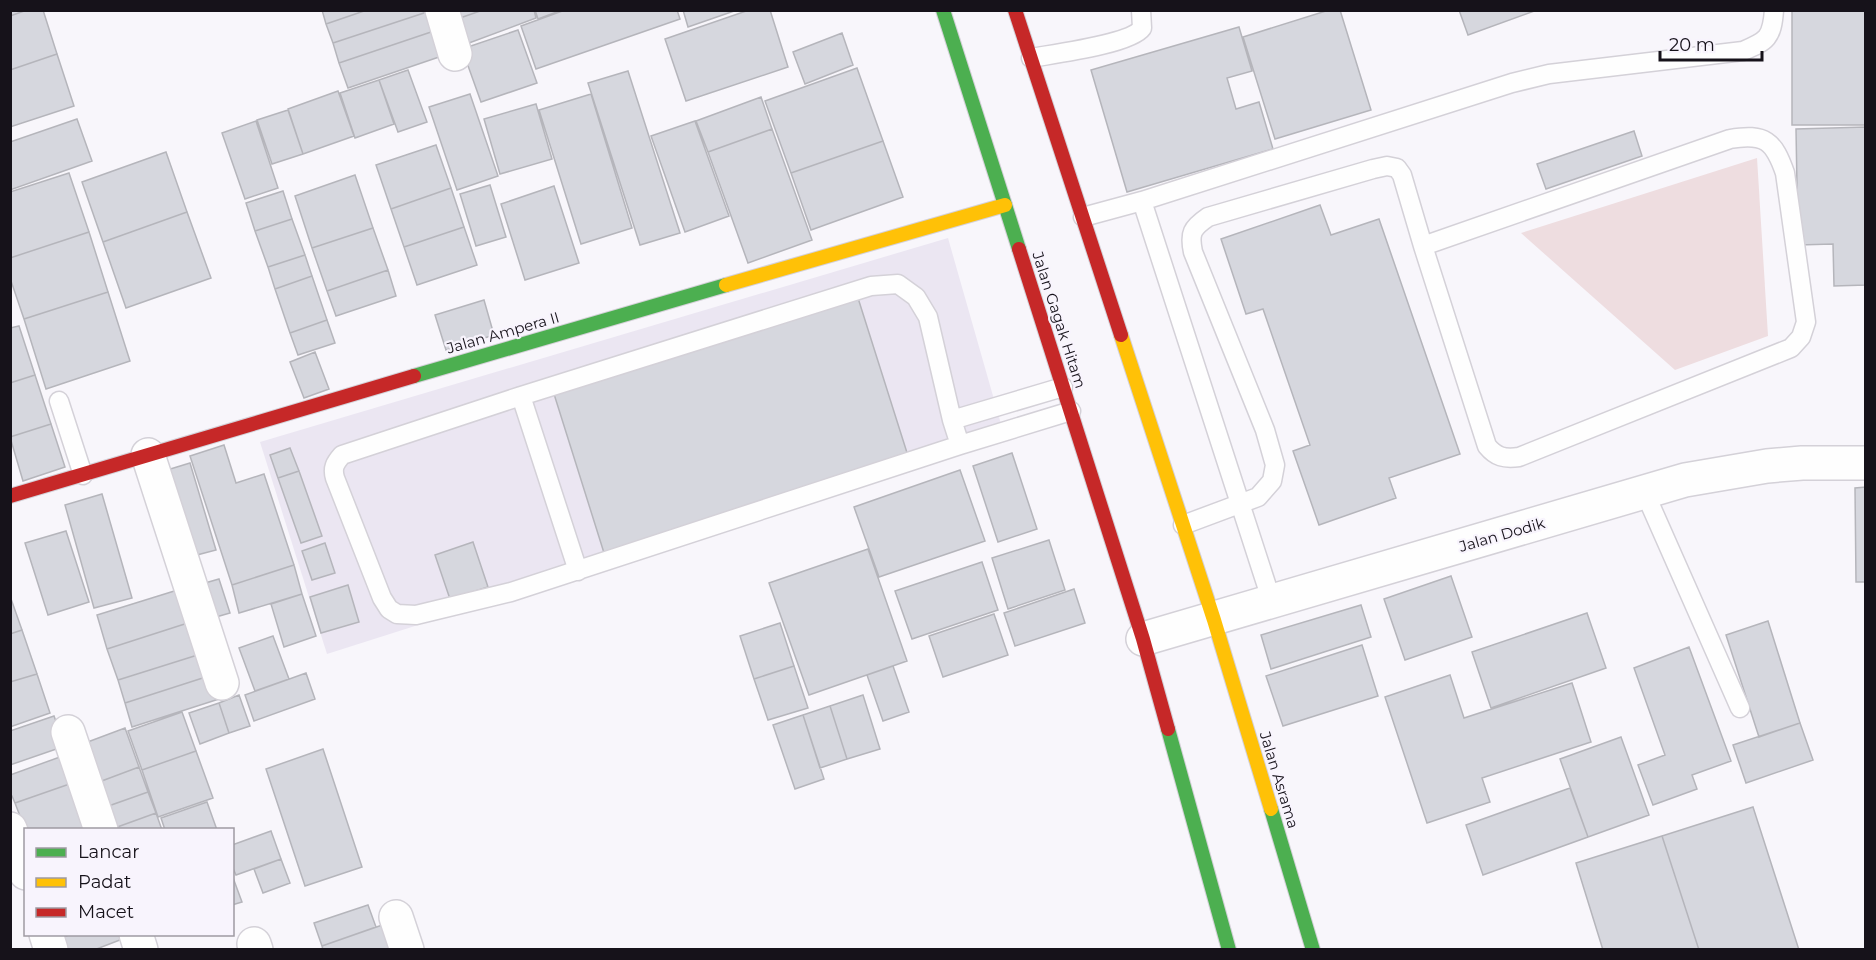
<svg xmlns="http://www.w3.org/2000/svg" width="1876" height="960" viewBox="0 0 1876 960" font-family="Montserrat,sans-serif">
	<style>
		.built { fill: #ebe6f2 }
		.green { fill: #eedde0 }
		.building { fill: #d6d7de; stroke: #b5b5bb; stroke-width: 1.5 }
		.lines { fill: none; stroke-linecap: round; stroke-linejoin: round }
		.lane-casing { stroke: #d4d1d8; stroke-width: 21 }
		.street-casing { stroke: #d4d1d8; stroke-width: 36 }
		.fast-casing { stroke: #d4d1d8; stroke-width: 16 }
		.slow-casing { stroke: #d4d1d8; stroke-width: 16 }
		.jam-casing { stroke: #d4d1d8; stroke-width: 16 }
		.lane { stroke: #fefefe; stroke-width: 18 }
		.street { stroke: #fefefe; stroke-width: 33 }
		.fast { stroke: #4caf50; stroke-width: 14 }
		.slow { stroke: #ffc107; stroke-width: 14 }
		.jam { stroke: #c62828; stroke-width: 14 }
		.labels { text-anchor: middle; stroke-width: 4.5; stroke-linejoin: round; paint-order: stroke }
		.street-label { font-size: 15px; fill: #16121a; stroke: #f8f4fd }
	</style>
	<rect width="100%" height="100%" fill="#f8f6fb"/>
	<!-- built -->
	<path class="built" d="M948,238L1005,438L327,654L260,442Z"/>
	<!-- green -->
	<path class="green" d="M1757,158L1768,336L1675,370L1521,233Z"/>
	<!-- building -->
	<path class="building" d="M10,10H27L10,16Z
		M27,10H43L57,54L10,70V16Z
		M322,10H367L326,24Z
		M367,10H427V12L333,43L326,24Z
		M457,10H483L460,18Z
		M483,10H534L536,18L469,43L460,18Z
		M535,10H562L538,19Z
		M565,10H677L680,19L536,69L521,26Z
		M683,10H737L688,27Z
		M749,10H770L788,67L686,101L665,39Z
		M1329,10H1340L1371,110L1275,139L1243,37Z
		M1459,10H1537L1468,35Z
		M1792,10H1866V125H1792Z
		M427,12L434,31L339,63L333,43Z
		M1239,27L1252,71L1227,78L1236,109L1259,102L1273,149L1127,192L1091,70Z
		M518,30L537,83L481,102L462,49Z
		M434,31L442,56L348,88L339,63Z
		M842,33L853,65L805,84L793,52Z
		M57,54L74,106L10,127V70Z
		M857,68L883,141L791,173L765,101Z
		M408,70L427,122L398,132L379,80Z
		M628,71L680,233L640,245L588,83Z
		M379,80L394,124L355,138L340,93Z
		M338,91L354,136L303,154L288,109Z
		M470,94L498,176L457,190L429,107Z
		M591,94L632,228L581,244L539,110Z
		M761,97L772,129L708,152L696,121Z
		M536,104L552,159L500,174L484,119Z
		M288,110L303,154L272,164L257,120Z
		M77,119L92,161L10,190V142Z
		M256,121L278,188L245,199L222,133Z
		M695,121L729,216L685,232L651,136Z
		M1866,127V285L1834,286L1833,244L1798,245L1796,129Z
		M772,129L812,240L748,263L708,152Z
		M1634,131L1642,156L1546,189L1537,164Z
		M883,141L903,197L811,230L791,173Z
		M436,145L451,188L391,209L376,165Z
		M166,152L187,212L103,242L82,182Z
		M69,173L89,232L10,258V192Z
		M355,175L373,228L312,248L295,196Z
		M490,185L506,237L476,246L460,194Z
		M554,186L579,263L525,280L501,204Z
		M451,188L464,227L404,247L391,209Z
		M283,191L292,219L255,231L246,203Z
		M1320,205L1331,235L1379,219L1460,454L1389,478L1396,498L1319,525L1293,451L1310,445L1263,309L1246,314L1221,239Z
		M187,212L211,278L126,308L103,242Z
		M292,219L305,255L268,267L255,231Z
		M464,227L477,265L417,285L404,247Z
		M373,228L388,270L327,291L312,248Z
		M89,232L108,292L24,319L10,278V258Z
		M305,255L312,276L275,289L268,267Z
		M388,270L396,296L336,316L327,291Z
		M312,276L327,320L290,333L275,289Z
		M108,292L130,361L46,389L24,319Z
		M858,298L909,459L605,556L554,394Z
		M484,300L494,335L446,350L435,315Z
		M327,320L335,343L298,355L290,333Z
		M19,326L35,375L10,383V328Z
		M315,352L329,389L304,398L290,362Z
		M35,375L51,424L10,437V383Z
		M51,424L65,467L23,481L10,437Z
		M224,445L236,483L264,474L294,565L232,585L190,456Z
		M290,448L299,471L278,478L270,455Z
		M1012,453L1037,529L998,542L973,466Z
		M190,463L216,550L193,556L167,470Z
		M960,470L985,541L879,577L854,507Z
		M299,471L322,536L301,543L278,478Z
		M1866,487V582H1856L1855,488Z
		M102,494L132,598L94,608L65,505Z
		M66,531L89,602L48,615L25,543Z
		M1049,540L1065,590L1008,609L992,558Z
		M473,542L488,587L450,599L435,555Z
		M325,543L335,573L312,580L302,551Z
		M868,549L907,661L809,695L769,583Z
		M982,562L998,610L912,639L895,591Z
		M294,565L302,594L239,613L232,585Z
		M1451,576L1472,637L1405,660L1384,599Z
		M219,579L230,613L209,619L198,585Z
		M348,585L359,622L321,633L310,597Z
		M184,588L194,621L107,649L97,615Z
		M1074,589L1085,623L1015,646L1004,613Z
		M302,594L316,636L284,647L271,604Z
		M10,596L22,630L10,634Z
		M1361,605L1371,637L1271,669L1261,635Z
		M1587,613L1606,668L1491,708L1472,652Z
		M994,614L1008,655L943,677L929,636Z
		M194,621L204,653L118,680L107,649Z
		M1768,621L1800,723L1759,737L1726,635Z
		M780,623L794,666L754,679L740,636Z
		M22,630L37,674L10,682V634Z
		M273,636L289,679L255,691L239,648Z
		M1362,645L1378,696L1283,726L1266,676Z
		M1689,647L1731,761L1692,775L1697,789L1653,805L1638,765L1665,755L1634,668Z
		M204,653L212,675L125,703L118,680Z
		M794,666L808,708L768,720L754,679Z
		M893,666L909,712L883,721L867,675Z
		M306,673L315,699L254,721L245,695Z
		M37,674L50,713L10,727V682Z
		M212,675L219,699L132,727L125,703Z
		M1450,675L1464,718L1572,683L1591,742L1482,778L1490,802L1427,823L1385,697Z
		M239,695L250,726L229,733L219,703Z
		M863,695L880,749L847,759L830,706Z
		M219,703L229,733L200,744L189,713Z
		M830,706L847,759L820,768L803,715Z
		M182,712L196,751L142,770L128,731Z
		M803,715L824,779L795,789L773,725Z
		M54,716L65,746L10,765V731Z
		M1800,723L1813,760L1746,783L1733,745Z
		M125,728L139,767L91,785L77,746Z
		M1621,737L1649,815L1588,837L1560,759Z
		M323,749L362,867L305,886L266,769Z
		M196,751L213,798L158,817L142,770Z
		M71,753L81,780L15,803L12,796H10V775Z
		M139,767L148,792L100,809L91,785Z
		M81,780L99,830H26V832L15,803Z
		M1570,788L1588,837L1483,875L1466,825Z
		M148,792L156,813L109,830L100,809Z
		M207,802L217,830H165L161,818Z
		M1753,807L1799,950H1699L1662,836Z
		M156,813L162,830H109Z
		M271,831L281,859L236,875L232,866V845Z
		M1662,836L1699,950H1603L1576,863Z
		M281,859L290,883L263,893L254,869Z
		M232,875L242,902L232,905Z
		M368,905L376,927L322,946L314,923Z
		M388,923L396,950H323L322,946Z
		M71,934H124L125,938L94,950H61L56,940Z"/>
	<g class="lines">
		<defs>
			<path id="lane" d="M1031,58C1053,54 1131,44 1142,28L1141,10
				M1142,201L1272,602
				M1083,217L1142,201L1512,83L1549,74L1743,51C1767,41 1772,38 1774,10
				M521,396L871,286L898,284L916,297L928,317L952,420L960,445
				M59,401L83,475
				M952,420L1063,387
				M1645,493L1740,708
				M1183,525L1258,497L1272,481L1275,465L1265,430L1193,252C1189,233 1192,228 1208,217L1373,169L1387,166L1397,168L1402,175L1423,246L1487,446C1496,457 1504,459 1519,457L1791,348L1801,337L1806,322L1785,173C1774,141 1765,133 1730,139L1423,246
				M578,571L521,396L342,455C335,463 332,468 335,478L382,598L389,609L397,614L416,615L511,592L960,445L1071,411"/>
			<path id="street" d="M442,10L455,54
				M148,455L222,683
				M1143,639L1685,480L1767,466L1802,463H1866
				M68,732L101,830
				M10,829L26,873
				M396,917L407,950
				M46,934L51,950
				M136,934L141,950
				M254,944L256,950"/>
			<path id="fast" d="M943,10L1019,249
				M414,376L726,285
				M1168,729L1229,950
				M1271,809L1313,950"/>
			<path id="slow" d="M726,285L1005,205
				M1121,335L1214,620L1271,809"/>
			<path id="jam" d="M1015,10L1121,335
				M1019,249L1143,639L1168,729
				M10,496L414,376"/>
		</defs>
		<!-- lane casing -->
		<use href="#lane" class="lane-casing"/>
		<!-- street casing -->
		<use href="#street" class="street-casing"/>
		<!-- fast casing -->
		<use href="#fast" class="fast-casing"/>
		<!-- slow casing -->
		<use href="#slow" class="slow-casing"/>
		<!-- jam casing -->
		<use href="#jam" class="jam-casing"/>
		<!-- lane -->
		<use href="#lane" class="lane"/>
		<!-- street -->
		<use href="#street" class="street"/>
		<!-- fast -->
		<use href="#fast" class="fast"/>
		<!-- slow -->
		<use href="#slow" class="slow"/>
		<!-- jam -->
		<use href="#jam" class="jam"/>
	</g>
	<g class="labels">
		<!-- street labels -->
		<g class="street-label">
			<text transform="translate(1059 320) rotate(72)" y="5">Jalan Gagak Hitam</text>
			<text transform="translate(503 333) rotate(-16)" y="5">Jalan Ampera II</text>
			<text transform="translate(1502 535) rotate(-16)" y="5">Jalan Dodik</text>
			<text transform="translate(1279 780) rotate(73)" y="5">Jalan Asrama</text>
		</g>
	</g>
	<!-- border -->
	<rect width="1876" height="960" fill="none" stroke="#16121a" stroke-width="24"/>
	<!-- legend -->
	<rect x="24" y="828" width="210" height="108" fill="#f8f4fd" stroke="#9e9aa2" stroke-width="1.5"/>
	<rect x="36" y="848" width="30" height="9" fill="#4caf50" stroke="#9e9aa2" stroke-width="1.5"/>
	<text x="78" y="858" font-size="18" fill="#16121a">Lancar</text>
	<rect x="36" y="878" width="30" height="9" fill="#ffc107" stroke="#9e9aa2" stroke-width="1.5"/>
	<text x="78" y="888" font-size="18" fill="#16121a">Padat</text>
	<rect x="36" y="908" width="30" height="9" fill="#c62828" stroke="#9e9aa2" stroke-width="1.5"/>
	<text x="78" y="918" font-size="18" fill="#16121a">Macet</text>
	<!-- scale -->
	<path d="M1660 51v9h102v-9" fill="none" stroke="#16121a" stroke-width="3"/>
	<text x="1669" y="51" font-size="18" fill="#16121a" stroke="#f8f4fd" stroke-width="4.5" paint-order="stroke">20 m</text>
</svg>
